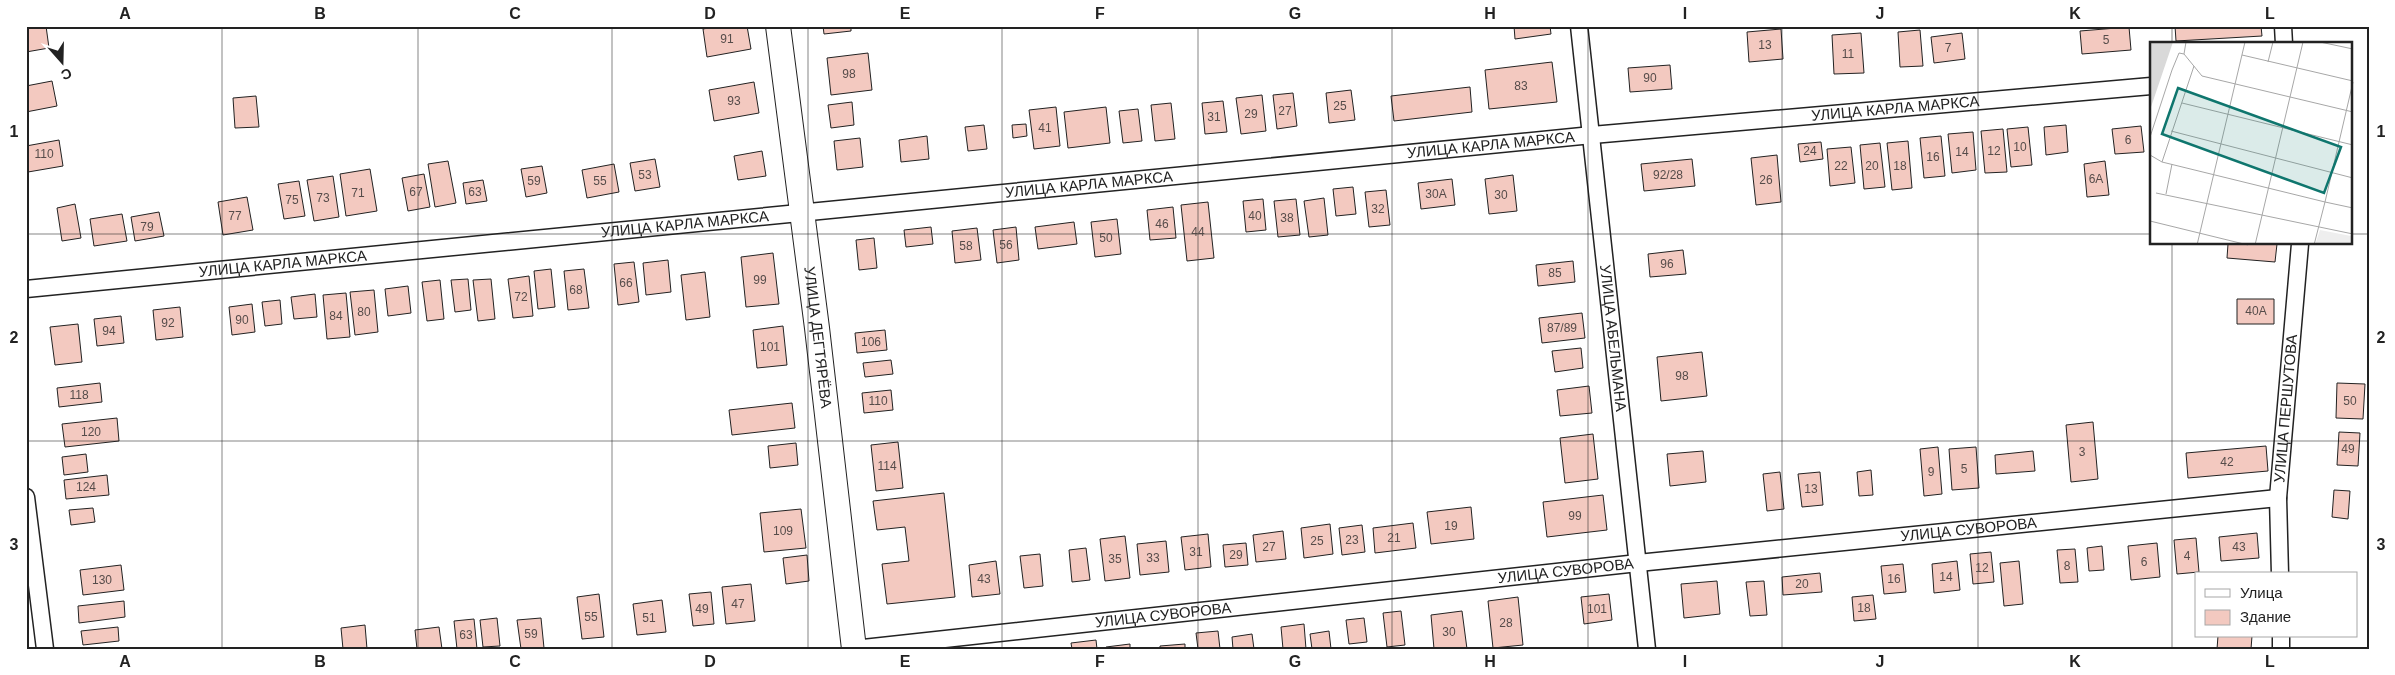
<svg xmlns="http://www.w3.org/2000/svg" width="2395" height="675" viewBox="0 0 2395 675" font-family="Helvetica,sans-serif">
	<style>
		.building { fill: #f3c9c0; stroke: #222 }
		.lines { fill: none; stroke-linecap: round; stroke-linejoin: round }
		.minor-casing { stroke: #222; stroke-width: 19 }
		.secondary-casing { stroke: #222; stroke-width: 26 }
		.minor { stroke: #fff; stroke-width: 16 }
		.secondary { stroke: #fff; stroke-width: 24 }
		.grid { fill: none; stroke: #222; stroke-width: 1; stroke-opacity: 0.55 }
		.labels { text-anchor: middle; stroke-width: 4; stroke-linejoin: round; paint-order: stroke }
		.number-label { font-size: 12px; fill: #564c4a }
		.street-label { font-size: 15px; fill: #222; stroke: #fff }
		.inset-road { fill: none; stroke: #a7a7a7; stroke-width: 1 }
		.view { fill: #0f766e; fill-opacity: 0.15; stroke: #0f766e; stroke-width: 2.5 }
		.inset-edge { fill: none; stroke: #222; stroke-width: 2.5 }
		.neatline { fill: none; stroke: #222; stroke-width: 2 }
		.grid-label { font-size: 16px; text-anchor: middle; font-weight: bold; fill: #222 }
	</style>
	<rect width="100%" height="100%" fill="#fff"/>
	<!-- building -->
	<path class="building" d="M46,26L49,48L26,52V28Z
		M719,26H747L751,49L707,57L703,29Z
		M823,26H851V31L824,34Z
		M1514,26H1550L1551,34L1515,39Z
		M2175,26H2261L2262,36L2176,41Z
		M2129,27L2131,50L2082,54L2080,31Z
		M1781,29L1783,59L1749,62L1747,32Z
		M1920,30L1923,66L1900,67L1898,32Z
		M1861,33L1864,73L1834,74L1832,35Z
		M1962,33L1965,59L1934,63L1931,37Z
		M868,53L872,90L831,95L827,58Z
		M1552,62L1557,102L1489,109L1485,70Z
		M1670,65L1672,89L1630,92L1628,68Z
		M52,81L57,106L26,112V86Z
		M754,82L759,113L714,121L709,90Z
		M1470,87L1472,112L1394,121L1391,96Z
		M1351,90L1355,120L1329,123L1326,93Z
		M1293,93L1297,126L1277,129L1273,95Z
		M1262,95L1266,131L1241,134L1236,98Z
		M256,96L259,127L235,128L233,98Z
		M1223,101L1227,132L1205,134L1202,103Z
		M852,102L854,125L831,128L828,105Z
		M1171,103L1175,139L1155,141L1151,105Z
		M1056,107L1060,146L1034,149L1029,110Z
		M1106,107L1110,143L1068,148L1064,112Z
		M1138,109L1142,141L1123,143L1119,111Z
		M1026,124L1027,136L1013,138L1012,125Z
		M984,125L987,149L968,151L965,127Z
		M2066,125L2068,152L2046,155L2044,127Z
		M2141,126L2144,152L2115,154L2112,129Z
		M2028,127L2032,165L2011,167L2007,129Z
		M2003,129L2007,172L1985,173L1981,131Z
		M1973,132L1976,170L1952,173L1948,134Z
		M927,136L929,159L901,162L899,140Z
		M1941,136L1945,176L1924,178L1920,138Z
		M860,138L863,167L837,170L834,141Z
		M59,140L63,166L28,172L26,146Z
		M1908,141L1912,188L1892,190L1887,143Z
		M1821,142L1823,159L1800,162L1798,144Z
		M1880,143L1885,187L1864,189L1860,145Z
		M1851,147L1855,183L1830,186L1827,149Z
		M762,151L766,176L738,180L734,156Z
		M1777,155L1781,202L1756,205L1751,158Z
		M655,159L660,187L635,191L630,163Z
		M1692,159L1695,186L1644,191L1641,164Z
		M448,161L456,203L435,207L428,164Z
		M2105,161L2109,195L2087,197L2084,164Z
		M614,164L619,192L587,198L582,170Z
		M542,166L547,193L526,197L521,169Z
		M370,169L377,211L346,216L340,174Z
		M424,174L430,207L408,211L402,178Z
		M1513,175L1517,211L1489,214L1485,179Z
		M333,176L339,217L314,221L307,180Z
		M1452,179L1455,205L1421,209L1418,183Z
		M483,180L487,201L466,204L463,183Z
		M299,181L305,216L284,219L278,184Z
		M1353,187L1356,214L1336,216L1333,189Z
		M1386,190L1390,225L1369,227L1365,192Z
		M247,197L253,230L223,235L218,202Z
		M1324,198L1328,235L1309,237L1304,201Z
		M1263,199L1266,230L1246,232L1243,201Z
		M1296,199L1300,235L1278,237L1274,201Z
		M1208,202L1214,258L1187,261L1181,205Z
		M75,204L81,238L62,241L57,208Z
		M1173,207L1176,238L1150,240L1147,210Z
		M159,212L164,236L135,241L131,217Z
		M122,214L127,241L94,246L90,219Z
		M1117,219L1121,254L1095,257L1091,222Z
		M1074,222L1077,244L1038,249L1035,227Z
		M931,227L933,244L906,247L904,230Z
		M1016,227L1019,260L997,263L993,230Z
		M977,228L981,260L955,263L952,231Z
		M874,238L877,268L859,270L856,240Z
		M2228,244H2277L2275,262L2227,258Z
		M1683,250L1686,274L1650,277L1648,254Z
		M773,253L779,304L746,307L741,257Z
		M668,260L671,292L646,295L643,263Z
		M1573,261L1575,282L1538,286L1536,265Z
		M634,262L639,302L618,305L614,264Z
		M551,269L555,307L538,309L534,271Z
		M584,269L589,308L568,310L564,271Z
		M705,272L710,317L686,320L681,275Z
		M529,276L533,316L513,318L508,279Z
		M468,279L471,310L455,312L451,280Z
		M491,279L495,319L478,321L473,280Z
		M440,280L444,319L427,321L422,282Z
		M408,286L411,313L388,316L385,289Z
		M374,290L378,332L355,335L350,292Z
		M346,293L350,337L327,339L323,295Z
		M315,294L317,317L294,319L291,297Z
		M2237,299H2274V324H2237Z
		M280,300L282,324L265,326L262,302Z
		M252,304L255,332L232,335L229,307Z
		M180,307L183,337L156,340L153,310Z
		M1582,313L1585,338L1542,343L1539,318Z
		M121,316L124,343L97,346L94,319Z
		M78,324L82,362L55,365L50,327Z
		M783,326L787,365L757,368L753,330Z
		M885,330L887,350L857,353L855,333Z
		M1581,348L1583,368L1555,372L1552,351Z
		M1702,352L1707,396L1661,401L1657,357Z
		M891,360L893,374L865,377L863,363Z
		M100,383L102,402L59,407L57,388Z
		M2337,383L2365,384L2363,419L2336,418Z
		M1589,386L1592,413L1560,416L1557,390Z
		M891,390L893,410L864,413L862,393Z
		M792,403L795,428L732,435L729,410Z
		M117,418L119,441L65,447L62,424Z
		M2093,422L2098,479L2071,482L2066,425Z
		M2339,432L2360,433L2358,466L2337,465Z
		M1593,434L1598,479L1565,483L1560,438Z
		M898,442L903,488L876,491L871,445Z
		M796,443L798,465L770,468L768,446Z
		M2266,446L2268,471L2188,478L2186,453Z
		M1938,447L1942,494L1924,496L1920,449Z
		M1976,447L1979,488L1952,490L1949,449Z
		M1703,451L1706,482L1670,486L1667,454Z
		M2033,451L2035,471L1996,474L1995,455Z
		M86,454L88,472L64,475L62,457Z
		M1871,470L1873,495L1859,496L1857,472Z
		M1780,472L1784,509L1767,511L1763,474Z
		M1820,472L1823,505L1802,507L1798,474Z
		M107,475L109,495L66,499L64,480Z
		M2334,490L2350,491L2348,519L2332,517Z
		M944,493L955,597L887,604L882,564L909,561L905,527L877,530L873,501Z
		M1603,495L1607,530L1547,537L1543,502Z
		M1471,507L1474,539L1431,544L1427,512Z
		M93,508L95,522L71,525L69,510Z
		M801,509L806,548L764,552L760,513Z
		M1413,523L1416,548L1375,553L1373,528Z
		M1330,524L1333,554L1304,558L1301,528Z
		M1362,525L1365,552L1342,555L1339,528Z
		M1283,531L1286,559L1256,562L1253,535Z
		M2257,533L2259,558L2221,561L2219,537Z
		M1208,534L1211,567L1185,570L1181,537Z
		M1125,536L1130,578L1105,581L1100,539Z
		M2196,538L2199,572L2177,574L2174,540Z
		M1166,541L1169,572L1140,575L1137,544Z
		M1246,543L1248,565L1225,567L1223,545Z
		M2157,543L2160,577L2131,580L2128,546Z
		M2102,546L2104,570L2089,571L2087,548Z
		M1086,548L1090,580L1072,582L1069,550Z
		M2075,549L2078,582L2060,583L2057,550Z
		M1991,552L1994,582L1973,584L1970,554Z
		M1040,554L1043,586L1024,588L1020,556Z
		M807,555L809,581L786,584L783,558Z
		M996,561L1000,594L972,597L969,565Z
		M1957,561L1960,590L1934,593L1932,564Z
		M2019,561L2023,604L2004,606L2000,563Z
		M1903,564L1906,592L1884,594L1881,566Z
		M121,565L124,590L83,595L80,570Z
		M1820,573L1822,592L1783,595L1782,577Z
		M1717,581L1720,614L1684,618L1681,584Z
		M1764,581L1767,615L1750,616L1746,582Z
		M751,584L755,621L726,624L722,587Z
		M711,592L714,624L693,626L689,594Z
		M599,594L604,637L582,639L577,597Z
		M1609,594L1612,620L1584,624L1581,597Z
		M1873,595L1876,619L1854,621L1852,597Z
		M1518,597L1523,645L1493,648L1488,601Z
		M662,600L666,632L637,635L633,604Z
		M124,601L125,617L79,623L78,606Z
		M1401,611L1405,645L1387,647L1383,613Z
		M1462,611L1467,649H1434L1431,615Z
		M497,618L500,646L483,647L480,620Z
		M541,618L544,648L521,649L517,620Z
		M1364,618L1367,642L1349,644L1346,620Z
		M474,619L477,649H457L454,621Z
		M1304,624L1306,649H1283L1281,627Z
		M365,625L367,649H343L341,628Z
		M118,627L119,641L83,645L81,631Z
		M439,627L442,649H417L415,630Z
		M1218,631L1220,649H1198L1196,633Z
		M1329,631L1331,649H1312L1310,634Z
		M1252,634L1254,649H1233L1232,637Z
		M2218,636H2252L2251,649H2217Z
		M1096,640L1097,649H1072L1071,643Z
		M1130,644V649H1106V647Z
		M1185,644V649H1160V646Z"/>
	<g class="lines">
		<defs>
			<g id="minor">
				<path id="s1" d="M1579,26L1647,649"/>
				<path d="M2283,26L2284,44"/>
				<path id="s2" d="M26,289L1592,135L2151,86"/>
				<path d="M26,497L45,649"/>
				<path id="s3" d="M2280,574L2278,498L2300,244"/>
				<path d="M2281,636V649"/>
				<path id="s4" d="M854,649L1638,563L2278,498"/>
			</g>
			<g id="secondary">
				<path id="s5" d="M778,26L817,328L854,649"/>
			</g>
		</defs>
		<!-- minor casing -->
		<use href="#minor" class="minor-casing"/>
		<!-- secondary casing -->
		<use href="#secondary" class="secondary-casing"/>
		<!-- minor -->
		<use href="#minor" class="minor"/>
		<!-- secondary -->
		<use href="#secondary" class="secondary"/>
	</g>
	<!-- grid -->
	<path class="grid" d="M222,26V649M418,26V649M612,26V649M808,26V649M1002,26V649M1198,26V649M1392,26V649M1588,26V649M1782,26V649M1978,26V649M2172,26V44M26,234H2151M2351,234H2369M2172,244V649M26,441H2369"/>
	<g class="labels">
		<!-- number labels -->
		<g class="number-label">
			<text x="727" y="43">91</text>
			<text x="2106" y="44">5</text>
			<text x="1765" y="49">13</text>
			<text x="1948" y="52">7</text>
			<text x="1848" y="58">11</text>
			<text x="849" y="78">98</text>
			<text x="1650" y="82">90</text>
			<text x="1521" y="90">83</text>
			<text x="734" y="105">93</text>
			<text x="1340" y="110">25</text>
			<text x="1285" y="115">27</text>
			<text x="1251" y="118">29</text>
			<text x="1214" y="121">31</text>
			<text x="1045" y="132">41</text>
			<text x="2128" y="144">6</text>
			<text x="2020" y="151">10</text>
			<text x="1810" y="155">24</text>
			<text x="1994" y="155">12</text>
			<text x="1962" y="156">14</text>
			<text x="44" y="158">110</text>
			<text x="1933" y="161">16</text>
			<text x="1841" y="170">22</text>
			<text x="1872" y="170">20</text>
			<text x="1900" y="170">18</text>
			<text x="645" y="179">53</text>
			<text x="1668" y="179">92/28</text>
			<text x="2096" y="183">6А</text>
			<text x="1766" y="184">26</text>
			<text x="534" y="185">59</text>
			<text x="600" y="185">55</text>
			<text x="416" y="196">67</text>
			<text x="475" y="196">63</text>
			<text x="358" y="197">71</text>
			<text x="1436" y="198">30А</text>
			<text x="1501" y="199">30</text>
			<text x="323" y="202">73</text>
			<text x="292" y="204">75</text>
			<text x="1378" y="213">32</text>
			<text x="235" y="220">77</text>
			<text x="1255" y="220">40</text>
			<text x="1287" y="222">38</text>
			<text x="1162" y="228">46</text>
			<text x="147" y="231">79</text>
			<text x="1198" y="236">44</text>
			<text x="1106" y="242">50</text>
			<text x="1006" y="249">56</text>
			<text x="966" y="250">58</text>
			<text x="1667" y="268">96</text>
			<text x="1555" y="277">85</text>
			<text x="760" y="284">99</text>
			<text x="626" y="287">66</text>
			<text x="576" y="294">68</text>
			<text x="521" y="301">72</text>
			<text x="2256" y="315">40А</text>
			<text x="364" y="316">80</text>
			<text x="336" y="320">84</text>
			<text x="242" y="324">90</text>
			<text x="168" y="327">92</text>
			<text x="1562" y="332">87/89</text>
			<text x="109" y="335">94</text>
			<text x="871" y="346">106</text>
			<text x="770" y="351">101</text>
			<text x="1682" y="380">98</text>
			<text x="79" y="399">118</text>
			<text x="878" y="405">110</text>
			<text x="2350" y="405">50</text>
			<text x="91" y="436">120</text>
			<text x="2348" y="453">49</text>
			<text x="2082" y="456">3</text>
			<text x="2227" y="466">42</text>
			<text x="887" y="470">114</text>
			<text x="1964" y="473">5</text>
			<text x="1931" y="476">9</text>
			<text x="86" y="491">124</text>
			<text x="1811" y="493">13</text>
			<text x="1575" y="520">99</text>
			<text x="1451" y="530">19</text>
			<text x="783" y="535">109</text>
			<text x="1394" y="542">21</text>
			<text x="1352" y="544">23</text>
			<text x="1317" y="545">25</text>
			<text x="1269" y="551">27</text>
			<text x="2239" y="551">43</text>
			<text x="1196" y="556">31</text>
			<text x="1236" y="559">29</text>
			<text x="2187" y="560">4</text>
			<text x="1153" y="562">33</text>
			<text x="1115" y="563">35</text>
			<text x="2144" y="566">6</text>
			<text x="2067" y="570">8</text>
			<text x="1982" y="572">12</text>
			<text x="1946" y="581">14</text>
			<text x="984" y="583">43</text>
			<text x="1894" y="583">16</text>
			<text x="102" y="584">130</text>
			<text x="1802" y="588">20</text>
			<text x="738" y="608">47</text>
			<text x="1864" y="612">18</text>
			<text x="702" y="613">49</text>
			<text x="1597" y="613">101</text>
			<text x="591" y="621">55</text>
			<text x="649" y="622">51</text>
			<text x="1506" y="627">28</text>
			<text x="1449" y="636">30</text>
			<text x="531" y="638">59</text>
			<text x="466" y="639">63</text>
		</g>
		<!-- street labels -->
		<g class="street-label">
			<text dy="5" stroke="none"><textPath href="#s2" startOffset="1878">УЛИЦА КАРЛА МАРКСА</textPath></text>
			<text dy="5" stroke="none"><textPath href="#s2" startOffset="1472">УЛИЦА КАРЛА МАРКСА</textPath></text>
			<text dy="5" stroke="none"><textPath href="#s2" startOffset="1068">УЛИЦА КАРЛА МАРКСА</textPath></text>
			<text dy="5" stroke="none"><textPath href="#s2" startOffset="662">УЛИЦА КАРЛА МАРКСА</textPath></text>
			<text dy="5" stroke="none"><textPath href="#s2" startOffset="258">УЛИЦА КАРЛА МАРКСА</textPath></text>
			<text dy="5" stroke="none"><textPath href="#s5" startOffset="314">УЛИЦА ДЕГТЯРЁВА</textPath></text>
			<text dy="5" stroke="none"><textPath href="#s1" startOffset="314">УЛИЦА АБЕЛЬМАНА</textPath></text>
			<text dy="5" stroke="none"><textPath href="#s3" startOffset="166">УЛИЦА ПЕРШУТОВА</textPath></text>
			<text dy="5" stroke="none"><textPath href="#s4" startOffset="1121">УЛИЦА СУВОРОВА</textPath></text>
			<text dy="5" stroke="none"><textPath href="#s4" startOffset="716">УЛИЦА СУВОРОВА</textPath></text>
			<text dy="5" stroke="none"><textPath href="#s4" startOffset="311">УЛИЦА СУВОРОВА</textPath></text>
		</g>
	</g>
	<!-- overview -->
	<g transform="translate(2150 42)">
		<rect width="202" height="202" fill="#fff"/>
		<path d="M170,188L201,194V202L165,203Z" fill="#eee"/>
		<path d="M0,0H23L0,68Z" fill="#d9d9d9"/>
		<path class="inset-road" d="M170,0L203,7M34,12L52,34L203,70M92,13L203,39M118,20L123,0M203,40L175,160L203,166M32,61L203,103M21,89L203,136M0,95L22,28L29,11L34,12L36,0M0,113L12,120L175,160L164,203M12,120L44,24M6,151L203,192M16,152L22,122M0,179L98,203M47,203L95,0M105,203L153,0"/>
		<path class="view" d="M28,46L191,105L174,151L12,92Z"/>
		<rect width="202" height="202" class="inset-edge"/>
	</g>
	<!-- border -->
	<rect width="2395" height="675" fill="none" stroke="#ffffff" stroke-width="55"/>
	<!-- legend -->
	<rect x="2195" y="572" width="162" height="65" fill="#ffffff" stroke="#a7a7a7"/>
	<rect x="2205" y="589" width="25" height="8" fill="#ffffff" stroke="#a7a7a7"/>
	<text x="2240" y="598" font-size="15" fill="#222222">Улица</text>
	<rect x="2205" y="610" width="25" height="15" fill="#f3c9c0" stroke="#a7a7a7"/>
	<text x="2240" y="622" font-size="15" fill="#222222">Здание</text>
	<!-- north arrow -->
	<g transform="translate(62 62) rotate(160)" stroke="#ffffff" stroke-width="4" paint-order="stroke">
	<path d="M0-4L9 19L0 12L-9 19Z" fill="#222222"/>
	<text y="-8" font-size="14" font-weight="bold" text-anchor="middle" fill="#222222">С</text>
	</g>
	<rect x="28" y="28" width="2340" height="620" class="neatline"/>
	<g class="grid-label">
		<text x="125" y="19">A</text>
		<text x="320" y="19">B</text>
		<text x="515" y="19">C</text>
		<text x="710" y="19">D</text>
		<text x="905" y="19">E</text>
		<text x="1100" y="19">F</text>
		<text x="1295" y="19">G</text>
		<text x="1490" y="19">H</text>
		<text x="1685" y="19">I</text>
		<text x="1880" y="19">J</text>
		<text x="2075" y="19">K</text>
		<text x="2270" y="19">L</text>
		<text x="14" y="137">1</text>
		<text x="2381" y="137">1</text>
		<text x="14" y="343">2</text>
		<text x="2381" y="343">2</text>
		<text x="14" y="550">3</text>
		<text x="2381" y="550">3</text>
		<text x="125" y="667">A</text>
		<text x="320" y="667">B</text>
		<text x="515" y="667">C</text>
		<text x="710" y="667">D</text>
		<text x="905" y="667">E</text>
		<text x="1100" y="667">F</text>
		<text x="1295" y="667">G</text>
		<text x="1490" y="667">H</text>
		<text x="1685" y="667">I</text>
		<text x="1880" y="667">J</text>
		<text x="2075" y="667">K</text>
		<text x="2270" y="667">L</text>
	</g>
</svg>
